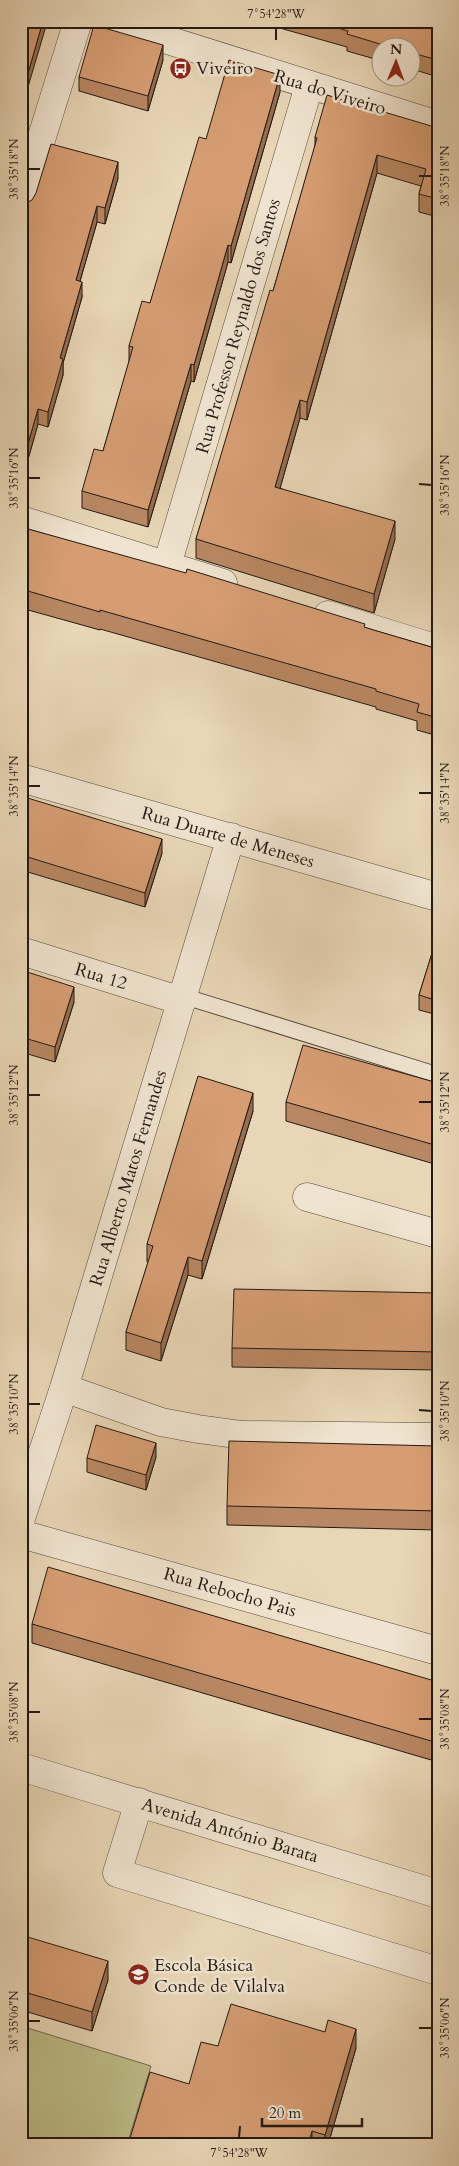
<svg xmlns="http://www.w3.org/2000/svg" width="459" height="2166" viewBox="0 0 459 2166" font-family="Cardo,serif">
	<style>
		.green { fill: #bdbc89; stroke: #706a4e }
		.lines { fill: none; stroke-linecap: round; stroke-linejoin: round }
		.service-casing { stroke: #55483c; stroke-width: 17 }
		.minor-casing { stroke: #55483c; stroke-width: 29 }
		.service { stroke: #f0e4d0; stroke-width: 15 }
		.minor { stroke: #f0e4d0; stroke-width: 28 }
		.wall { fill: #b88763; stroke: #241913 }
		.shaded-wall { fill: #966e50; stroke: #241913 }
		.building { fill: #d69d73; stroke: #241913 }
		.ticks { fill: none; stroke: #241913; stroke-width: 2 }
		.labels { text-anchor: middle; stroke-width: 5; stroke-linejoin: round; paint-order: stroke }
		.poi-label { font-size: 18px; fill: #241913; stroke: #f0e4d0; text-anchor: start }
		.street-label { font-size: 18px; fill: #241913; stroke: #f0e4d0 }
		.neatline { fill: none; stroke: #241913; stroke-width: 2 }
		.ticks-label { font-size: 12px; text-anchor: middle; fill: #241913 }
	</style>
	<rect width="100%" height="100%" fill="#e8d6b6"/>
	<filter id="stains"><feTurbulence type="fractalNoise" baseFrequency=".004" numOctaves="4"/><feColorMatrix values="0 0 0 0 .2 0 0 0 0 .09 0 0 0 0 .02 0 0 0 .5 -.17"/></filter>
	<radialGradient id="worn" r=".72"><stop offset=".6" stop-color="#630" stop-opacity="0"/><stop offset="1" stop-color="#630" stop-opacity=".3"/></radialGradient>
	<!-- green -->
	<path class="green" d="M21,2026L151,2066L127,2145H21Z"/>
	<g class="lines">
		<defs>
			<path id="service" d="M183,996L438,1075"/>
			<path id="minor" d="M107,21L438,125
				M21,204L78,21
				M21,520L223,583
				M167,565L309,86
				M328,615L438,649
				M21,778L434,896
				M21,951L182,1001
				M307,1197L438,1234
				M64,1388L161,1422L198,1429L242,1435L438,1437
				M21,1518L64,1388L231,837
				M21,1534L438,1651
				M21,1767L438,1894
				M139,1802L117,1873L438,1971"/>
		</defs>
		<!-- service casing -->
		<use href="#service" class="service-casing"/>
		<!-- minor casing -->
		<use href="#minor" class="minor-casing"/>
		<!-- service -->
		<use href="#service" class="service"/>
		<!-- minor -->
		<use href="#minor" class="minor"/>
	</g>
	<!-- wall -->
	<path class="wall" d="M192,21H204L203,24Z
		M255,21H438V77L412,69V48H382V61L347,51V47Z
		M163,60L148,111L79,91V77Z
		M280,92L231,263L228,262L194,382L191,381L148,527L82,508V491L103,451L129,363V346L150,303L206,139Z
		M438,128V217L419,212V194L421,186L377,173L307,420L300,418L280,488L395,539L374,613L196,558V539L273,291L315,147V137Z
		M118,178L105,224L97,222L80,281L82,297L63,363V375L48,427L38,424L21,484V203L24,204Z
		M21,527L438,649V736L417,730V721L376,709V707L100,629V630L21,608Z
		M438,567V607L433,605V585Z
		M21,796L162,853L145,907L21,870Z
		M438,934V1015L419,1010V995Z
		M21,970L74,1002L55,1062L21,1052Z
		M438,1083V1165L286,1121V1102Z
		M253,1111L202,1279L188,1275L161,1361L126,1350V1332L148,1263L147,1262V1244Z
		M438,1293V1370L232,1367V1348Z
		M438,1446V1530L227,1525V1506Z
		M156,1457L146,1490L87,1472V1458Z
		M32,1624L438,1682V1762L32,1643Z
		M21,1935L108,1980L92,2031L21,2010Z
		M218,2046L356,2048L328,2145H128L189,2084Z"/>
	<!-- shaded-wall -->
	<path class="shaded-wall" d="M43,21H46V26L25,97V111L21,125L22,94Z
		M163,45V60L148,111V96Z
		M280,75V92L231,263V246Z
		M377,155V173L307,420V402Z
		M118,162V178L105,224V208Z
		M97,206V222L76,295V280Z
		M228,245V262L194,382V365Z
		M82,282V297L63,363V375L48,427V412L60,358Z
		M191,364V381L148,527V510Z
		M300,400V418L275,506V487Z
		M38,409V424L21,484V468Z
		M395,521V539L374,613V594Z
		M162,839V853L145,907V893Z
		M74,987V1002L55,1062V1047Z
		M253,1093V1111L202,1279V1261Z
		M188,1257V1275L161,1361V1343Z
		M156,1443V1457L146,1490V1475Z
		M108,1961V1980L92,2031V2012Z
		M356,2029V2048L328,2145H325V2135Z
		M312,2131V2145H308Z"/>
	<!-- building -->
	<path class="building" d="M21,21H43L22,94L25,95L21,109Z
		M314,21H438V60L412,53V48H393L347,34L348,31Z
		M94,25L163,45L148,96L79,77Z
		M229,60L280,75L231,246L228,245L194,365L191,364L148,510L82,491L94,449L103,451L133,347L129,346L142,301L150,303L199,137L206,139Z
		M327,95L438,128V199L419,194L426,169L377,155L307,402L300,400L275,487L395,521L374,594L196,539L270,290L273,291L317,138L315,137Z
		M51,144L118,162L105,208L97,206L76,280L82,282L60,358L63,359L48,412L38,409L21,468V203L24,204L32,200L36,193Z
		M21,527L186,573L187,569L365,624L364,627L377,631L438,649V718L417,712L419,704L376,691V689L100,610V612L21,589Z
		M438,567V586L433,585Z
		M21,796L162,839L145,893L21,855Z
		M438,934V1001L419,995Z
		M21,970L74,987L55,1047L21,1037Z
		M303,1045L438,1083V1146L286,1102Z
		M198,1076L253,1093L202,1261L188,1257L161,1343L126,1332L153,1246L147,1244Z
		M234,1289L438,1293V1352L232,1348Z
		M96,1425L156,1443L146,1475L87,1458Z
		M229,1441L438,1446V1511L227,1506Z
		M48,1567L438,1682V1743L32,1624Z
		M21,1935L108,1961L92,2012L21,1991Z
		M231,2004L325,2032L328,2020L356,2029L325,2135L312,2131L308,2145H128L150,2072L189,2084L201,2042L218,2046Z"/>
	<!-- ticks -->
	<path class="ticks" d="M276,40V28M28,169H40M419,176H432M28,478H40M419,484L432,485M28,786H40M419,793H432M28,1095H40M419,1102H432M28,1404H40M419,1410L432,1411M28,1712H40M419,1719H432M28,2021H40M419,2028H432M239,2138L240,2126"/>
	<!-- icons -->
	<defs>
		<symbol id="bus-disc" viewBox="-11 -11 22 22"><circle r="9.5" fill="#8f2418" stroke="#f0e4d0"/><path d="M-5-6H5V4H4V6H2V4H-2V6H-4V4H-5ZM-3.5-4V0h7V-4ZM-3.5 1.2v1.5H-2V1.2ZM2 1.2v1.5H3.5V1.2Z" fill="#fff"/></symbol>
		<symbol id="school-disc" viewBox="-11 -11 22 22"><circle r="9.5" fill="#8f2418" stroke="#f0e4d0"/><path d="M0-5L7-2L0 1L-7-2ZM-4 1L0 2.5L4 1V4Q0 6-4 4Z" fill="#fff"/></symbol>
	</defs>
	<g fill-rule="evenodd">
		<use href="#bus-disc" x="168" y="56" width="25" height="25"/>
		<use href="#school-disc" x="126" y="1962" width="25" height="25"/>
	</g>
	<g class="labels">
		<!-- poi labels -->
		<g class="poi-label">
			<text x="196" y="74">Viveiro</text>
			<text x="154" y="1971">Escola Básica<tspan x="154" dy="21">Conde de Vilalva</tspan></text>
		</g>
		<!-- street labels -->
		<g class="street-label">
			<text transform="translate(330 92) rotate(17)" y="6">Rua do Viveiro</text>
			<text transform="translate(238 326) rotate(-74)" y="6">Rua Professor Reynaldo dos Santos</text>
			<text transform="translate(228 837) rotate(16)" y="6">Rua Duarte de Meneses</text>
			<text transform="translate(101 976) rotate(17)" y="6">Rua 12</text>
			<text transform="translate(128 1178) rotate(-73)" y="6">Rua Alberto Matos Fernandes</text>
			<text transform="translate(230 1592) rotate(16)" y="6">Rua Rebocho Pais</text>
			<text transform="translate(230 1830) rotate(17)" y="6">Avenida António Barata</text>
		</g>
	</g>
	<!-- margin -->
	<rect width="459" height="2166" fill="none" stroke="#e8d6b6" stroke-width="55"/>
	<!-- north arrow -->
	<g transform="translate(396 62) rotate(1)"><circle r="24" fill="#f0e4d0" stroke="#9e9384"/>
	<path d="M0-4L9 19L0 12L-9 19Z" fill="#8f2418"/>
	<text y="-8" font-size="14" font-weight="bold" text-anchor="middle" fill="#241913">N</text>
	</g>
	<!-- scale -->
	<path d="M262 2118v8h100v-8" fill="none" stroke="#241913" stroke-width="2.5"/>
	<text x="269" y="2118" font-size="15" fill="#241913" stroke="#f0e4d0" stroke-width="4" paint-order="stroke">20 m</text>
	<rect x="28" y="28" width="404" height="2110" class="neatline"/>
	<g class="ticks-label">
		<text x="276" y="18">7°54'28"W</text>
		<text transform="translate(14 169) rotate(-90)" y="4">38°35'18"N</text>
		<text transform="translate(445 176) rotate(-90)" y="4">38°35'18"N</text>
		<text transform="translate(14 478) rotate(-90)" y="4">38°35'16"N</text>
		<text transform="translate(445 485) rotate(-90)" y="4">38°35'16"N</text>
		<text transform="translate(14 786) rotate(-90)" y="4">38°35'14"N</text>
		<text transform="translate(445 793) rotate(-90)" y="4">38°35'14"N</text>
		<text transform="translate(14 1095) rotate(-90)" y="4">38°35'12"N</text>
		<text transform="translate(445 1102) rotate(-90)" y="4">38°35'12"N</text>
		<text transform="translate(14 1404) rotate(-90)" y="4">38°35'10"N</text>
		<text transform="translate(445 1411) rotate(-90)" y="4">38°35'10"N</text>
		<text transform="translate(14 1712) rotate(-90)" y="4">38°35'08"N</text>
		<text transform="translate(445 1719) rotate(-90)" y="4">38°35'08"N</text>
		<text transform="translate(14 2021) rotate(-90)" y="4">38°35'06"N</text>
		<text transform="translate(445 2028) rotate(-90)" y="4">38°35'06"N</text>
		<text x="239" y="2157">7°54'28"W</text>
	</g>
	<rect width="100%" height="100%" filter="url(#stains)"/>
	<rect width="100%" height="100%" fill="url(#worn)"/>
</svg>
